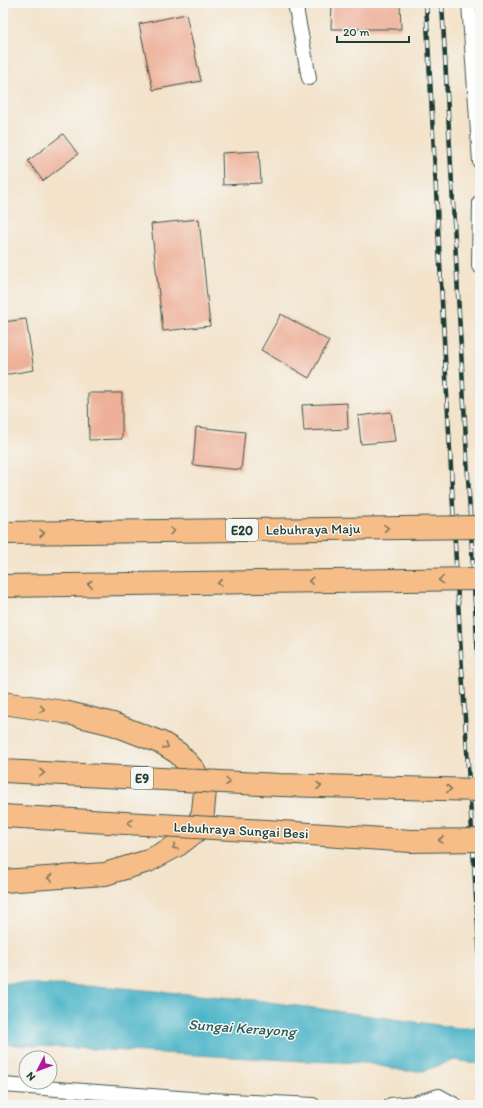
<svg xmlns="http://www.w3.org/2000/svg" width="483" height="1108" viewBox="0 0 483 1108" font-family="Itim,sans-serif">
	<style>
		.water { fill: #49b4c7; stroke: #34787e }
		.building { fill: #eeb098 }
		.lines { fill: none; stroke-linecap: round; stroke-linejoin: round }
		.service-casing { stroke: #3f564b; stroke-width: 16 }
		.motorway-casing { stroke: #3f564b; stroke-width: 24 }
		.service { stroke: #fff; stroke-width: 14 }
		.motorway { stroke: #f7bd88; stroke-width: 22 }
		.rail-casing { stroke: #1f3d34; stroke-width: 4.5 }
		.rail { stroke: #f6f6f2; stroke-width: 3; stroke-dasharray: 9; stroke-linecap: butt }
		.motorway-bridge-casing { stroke: #3f564b; stroke-width: 24; stroke-linecap: butt }
		.motorway-bridge { stroke: #f7bd88; stroke-width: 22 }
		.oneway { stroke: #80775a }
		.labels { text-anchor: middle; stroke-width: 3; stroke-linejoin: round; paint-order: stroke }
		.shield { fill: #f6f6f2; stroke: #60746d; stroke-width: 1 }
		.shield-label { font-size: 13px; font-weight: bold; fill: #1f3d34 }
		.street-label { font-size: 14px; fill: #1f3d34; stroke: #f6f6f2 }
		.water-label { font-size: 15px; font-style: italic; fill: #2a5b59; stroke: #f6f6f2 }
	</style>
	<rect width="100%" height="100%" fill="#f6f6f2"/>
	<filter id="ink" filterUnits="userSpaceOnUse"><feTurbulence type="fractalNoise" baseFrequency=".025" numOctaves="2"/><feDisplacementMap in="SourceGraphic" scale="8" xChannelSelector="R" yChannelSelector="G"/><feConvolveMatrix kernelMatrix="1 2 1 2 8 2 1 2 1" color-interpolation-filters="sRGB"/></filter>
	<filter id="wash" filterUnits="userSpaceOnUse"><feTurbulence type="fractalNoise" baseFrequency=".012" numOctaves="4" result="noise"/><feDisplacementMap in="SourceGraphic" scale="16" xChannelSelector="R" yChannelSelector="G"/><feGaussianBlur stdDeviation="0.9" result="paint"/><feColorMatrix in="noise" values="0 0 0 0 0 0 0 0 0 0 0 0 0 0 0 0 0 1.4 0 .05"/><feComposite in="paint" operator="in"/></filter>
	<g filter="url(#wash)">
		<rect width="100%" height="100%" fill="#f3e3cb"/>
		<!-- water -->
		<path class="water" d="M3,983L111,987L255,1000L459,1028H480V1064L454,1060L423,1071H404L367,1063L302,1061L3,1044Z"/>
		<g id="blocks">
			<!-- building -->
			<path class="building" d="M332,3H400L401,29H331Z
				M186,14L201,81L153,90L139,24Z
				M63,134L78,154L43,181L28,161Z
				M259,151L261,183L223,185L222,153Z
				M199,219L210,326L163,331L151,224Z
				M281,314L329,341L309,378L261,350Z
				M26,319L34,370L3,375V322Z
				M88,393H122V439L89,440Z
				M347,403L348,429L304,431L302,405Z
				M391,412L395,441L361,444L358,416Z
				M196,427L245,432L241,470L193,465Z"/>
		</g>
	</g>
	<g filter="url(#ink)">
		<use href="#blocks" fill-opacity="0" stroke="#3f564b" stroke-width="1"/>
		<g class="lines">
			<defs>
				<path id="service" d="M295,3L309,78
					M469,3L480,162
					M479,266L480,202
					M3,1085L192,1099L313,1105
					M391,1105L415,1103L439,1096L455,1105"/>
				<path id="motorway" d="M3,586L259,582
					M3,703L64,712L113,724L162,743L178,753L194,770L205,790L203,812L195,832L178,845L148,861L105,874L3,881"/>
			</defs>
			<!-- service casing -->
			<use href="#service" class="service-casing"/>
			<!-- motorway casing -->
			<use href="#motorway" class="motorway-casing"/>
			<!-- service -->
			<use href="#service" class="service"/>
			<!-- motorway -->
			<use href="#motorway" class="motorway"/>
			<defs>
				<path id="rail" d="M426,3L460,637L480,961
					M442,3L480,695"/>
			</defs>
			<!-- rail casing -->
			<use href="#rail" class="rail-casing"/>
			<!-- rail -->
			<use href="#rail" class="rail"/>
			<defs>
				<path id="motorway-bridge" d="M3,533L480,527
					M259,582L480,579
					M3,771L280,785L480,790
					M3,816L267,831L411,841L480,840"/>
			</defs>
			<!-- motorway-bridge casing -->
			<use href="#motorway-bridge" class="motorway-bridge-casing"/>
			<!-- motorway-bridge -->
			<use href="#motorway-bridge" class="motorway-bridge"/>
		</g>
		<!-- one-way arrows -->
		<defs><path id="oneway-chevron" d="M-2-3.5L2.5 0L-2 3.5" fill="none" stroke-width="1.6" stroke-linecap="round" stroke-linejoin="round"/></defs>
		<g class="oneway">
			<use href="#oneway-chevron" transform="translate(386 528) rotate(-1)"/>
			<use href="#oneway-chevron" transform="translate(172 531) rotate(-1)"/>
			<use href="#oneway-chevron" transform="translate(42 533) rotate(-1)"/>
			<use href="#oneway-chevron" transform="translate(441 580) rotate(179)"/>
			<use href="#oneway-chevron" transform="translate(311 581) rotate(179)"/>
			<use href="#oneway-chevron" transform="translate(220 583) rotate(179)"/>
			<use href="#oneway-chevron" transform="translate(90 584) rotate(179)"/>
			<use href="#oneway-chevron" transform="translate(42 709) rotate(9)"/>
			<use href="#oneway-chevron" transform="translate(166 746) rotate(31)"/>
			<use href="#oneway-chevron" transform="translate(42 773) rotate(3)"/>
			<use href="#oneway-chevron" transform="translate(228 782) rotate(3)"/>
			<use href="#oneway-chevron" transform="translate(319 786) rotate(1)"/>
			<use href="#oneway-chevron" transform="translate(449 789) rotate(2)"/>
			<use href="#oneway-chevron" transform="translate(130 823) rotate(-177)"/>
			<use href="#oneway-chevron" transform="translate(441 840) rotate(180)"/>
			<use href="#oneway-chevron" transform="translate(175 847) rotate(150)"/>
			<use href="#oneway-chevron" transform="translate(50 878) rotate(176)"/>
		</g>
	</g>
	<g class="labels">
		<!-- shield labels -->
		<g class="shield">
			<rect x="226" y="519" width="32" height="22" rx="3"/>
			<rect x="131" y="767" width="22" height="22" rx="3"/>
		</g>
		<g class="shield-label">
			<text x="242" y="535">E20</text>
			<text x="142" y="783">E9</text>
		</g>
		<!-- street labels -->
		<g class="street-label">
			<text transform="translate(313 529) rotate(-1)" y="5">Lebuhraya Maju</text>
			<text transform="translate(241 830) rotate(3)" y="5">Lebuhraya Sungai Besi</text>
		</g>
		<!-- water labels -->
		<g class="water-label">
			<text transform="translate(242 1028) rotate(4)" y="5">Sungai Kerayong</text>
		</g>
	</g>
	<!-- margin -->
	<rect width="483" height="1108" fill="none" stroke="#f6f6f2" stroke-width="16"/>
	<!-- north arrow -->
	<g transform="translate(38 1070) rotate(228)"><circle r="19" fill="#f6f6f2" stroke="#a0aca6"/>
	<path d="M0-3L7 15L0 10L-7 15Z" fill="#b5179e"/>
	<text y="-6" font-size="11" font-weight="bold" text-anchor="middle" fill="#1f3d34">N</text>
	</g>
	<!-- scale -->
	<path d="M337 36v6h72v-6" fill="none" stroke="#1f3d34" stroke-width="2"/>
	<text x="343" y="36" font-size="12" fill="#1f3d34" stroke="#f6f6f2" stroke-width="3" paint-order="stroke">20 m</text>
</svg>
